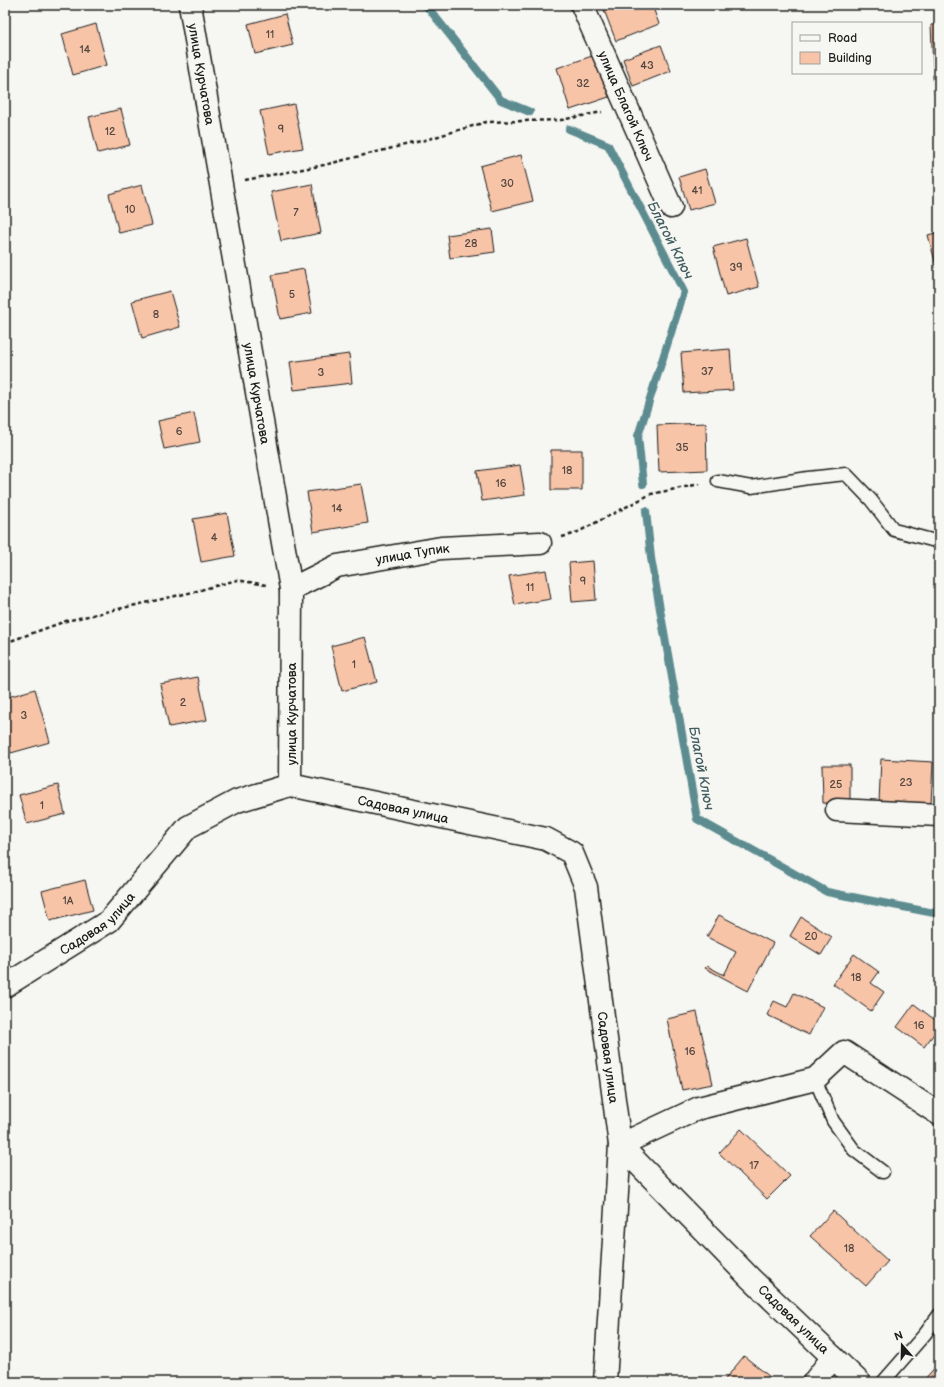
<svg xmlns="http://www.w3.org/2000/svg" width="944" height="1387" viewBox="0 0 944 1387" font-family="'Balsamiq Sans',sans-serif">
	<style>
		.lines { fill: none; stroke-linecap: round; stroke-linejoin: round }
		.stream { stroke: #5b8c90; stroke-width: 8 }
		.building { fill: #f7c4a8; stroke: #1c1c1c }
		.service-casing { stroke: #1c1c1c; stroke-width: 15 }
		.minor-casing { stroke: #1c1c1c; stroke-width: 25 }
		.path { stroke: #1c1c1c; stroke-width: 2.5; stroke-dasharray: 4 3; stroke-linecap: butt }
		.service { stroke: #f6f6f2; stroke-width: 12 }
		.minor { stroke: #f6f6f2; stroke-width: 22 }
		.labels { text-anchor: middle; stroke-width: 4; stroke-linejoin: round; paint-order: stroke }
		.number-label { font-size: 11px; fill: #53463f }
		.street-label { font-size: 13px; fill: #1c1c1c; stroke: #f6f6f2 }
		.water-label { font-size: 14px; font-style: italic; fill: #415d60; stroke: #f6f6f2 }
	</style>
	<rect width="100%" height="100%" fill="#f6f6f2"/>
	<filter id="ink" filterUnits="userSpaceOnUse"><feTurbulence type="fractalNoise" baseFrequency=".025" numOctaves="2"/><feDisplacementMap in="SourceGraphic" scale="8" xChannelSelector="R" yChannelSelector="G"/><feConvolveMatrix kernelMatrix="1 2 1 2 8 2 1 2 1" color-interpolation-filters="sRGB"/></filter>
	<g filter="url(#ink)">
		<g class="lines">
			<!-- stream -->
			<path class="stream" d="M426,5L501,100L530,112
				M569,129L608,145L684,292L638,436L643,484
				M646,511L651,558L697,819L827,892L939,914"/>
		</g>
		<!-- building -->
		<path class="building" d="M617,5H652L659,24L616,41L604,10Z
			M285,14L293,45L255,54L248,24Z
			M96,24L107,65L73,75L62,34Z
			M939,24V67H933L931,25Z
			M661,45L671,71L633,86L623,59Z
			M595,55L609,97L570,110L557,68Z
			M939,74V135H937L933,75Z
			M294,104L303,148L269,154L260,111Z
			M121,109L130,145L98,153L89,117Z
			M521,155L533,201L492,211L480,166Z
			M705,169L715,203L689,210L679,177Z
			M312,184L321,233L281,241L271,192Z
			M142,185L152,225L119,233L109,194Z
			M492,229L495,252L450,258L447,235Z
			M939,232V265H936L928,235Z
			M746,238L759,287L726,296L713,247Z
			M304,269L312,313L280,319L272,275Z
			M170,291L180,327L142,338L132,301Z
			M730,349L733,390L684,393L681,353Z
			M349,354L352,383L294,390L290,362Z
			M194,413L200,442L164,449L158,421Z
			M706,423L707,470L659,472L657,425Z
			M551,450H582V490H551Z
			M520,465L525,495L482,501L477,471Z
			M361,484L368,523L313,532L307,492Z
			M227,513L235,556L201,562L193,519Z
			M593,561L596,600L572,602L569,563Z
			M546,570L551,599L515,605L509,576Z
			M365,637L377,682L342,691L331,646Z
			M198,677L207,720L169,727L160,684Z
			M35,689L50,742L11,753L5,733V698Z
			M881,759L933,762L931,805L879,802Z
			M822,765H850V803H823Z
			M58,785L65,814L27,824L19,795Z
			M85,880L93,910L50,921L42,891Z
			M719,915L773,943L748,991L705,968L707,966L724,975L736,952L707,937Z
			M801,917L832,937L821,955L790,936Z
			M854,954L879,972L871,983L884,992L871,1011L833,984Z
			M794,993L823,1007L809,1035L767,1015L774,1001L787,1007Z
			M914,1004L939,1023V1027L924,1047L897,1027Z
			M697,1012L713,1084L682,1090L667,1019Z
			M741,1129L790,1176L767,1199L719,1153Z
			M833,1211L888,1261L866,1286L810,1236Z
			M744,1356L770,1377L766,1382H723Z
			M939,1363V1382H922Z"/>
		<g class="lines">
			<defs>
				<path id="service" d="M718,481L751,487L808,478L846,474L871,500L894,530L939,542
					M815,1079L833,1121L854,1150L883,1172
					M883,1382L925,1334L939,1315"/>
				<g id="minor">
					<path id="s1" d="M190,5L291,589L290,785"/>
					<path id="s2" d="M582,5L671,207"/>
					<path id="s3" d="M291,589L337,566L441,548L540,543"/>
					<path d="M837,810L939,815"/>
					<path id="s4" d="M5,986L109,921L188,827L237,801L290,785L546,839L572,853L586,887L620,1145L605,1382"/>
					<path d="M814,1382L833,1357"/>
					<path d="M859,1382L751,1279L620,1145L699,1108L815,1079L844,1052L939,1114"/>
				</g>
			</defs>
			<!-- service casing -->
			<use href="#service" class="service-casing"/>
			<!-- minor casing -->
			<use href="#minor" class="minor-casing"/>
			<!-- path -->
			<path class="path" d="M245,180L324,165L425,140L486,122L561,120L602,112
				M562,537L574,534L651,494L700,484
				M5,643L66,621L193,592L237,580L266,585"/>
			<!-- service -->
			<use href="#service" class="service"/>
			<!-- minor -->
			<use href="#minor" class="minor"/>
		</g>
	</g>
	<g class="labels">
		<!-- number labels -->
		<g class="number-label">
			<text x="270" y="38">11</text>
			<text x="85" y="53">14</text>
			<text x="647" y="69">43</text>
			<text x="583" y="87">32</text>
			<text x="281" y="133">9</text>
			<text x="110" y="135">12</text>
			<text x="507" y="187">30</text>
			<text x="697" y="194">41</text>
			<text x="130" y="213">10</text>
			<text x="296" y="216">7</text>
			<text x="471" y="247">28</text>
			<text x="736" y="271">39</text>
			<text x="292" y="298">5</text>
			<text x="156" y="318">8</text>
			<text x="707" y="375">37</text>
			<text x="321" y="376">3</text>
			<text x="179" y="435">6</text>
			<text x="682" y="451">35</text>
			<text x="567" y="474">18</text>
			<text x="501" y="487">16</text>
			<text x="337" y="512">14</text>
			<text x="214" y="541">4</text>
			<text x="583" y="585">9</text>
			<text x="530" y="591">11</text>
			<text x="354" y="668">1</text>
			<text x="183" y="706">2</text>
			<text x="24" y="719">3</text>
			<text x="906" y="786">23</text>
			<text x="836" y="788">25</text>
			<text x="42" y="809">1</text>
			<text x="68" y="904">1А</text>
			<text x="811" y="940">20</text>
			<text x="856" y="981">18</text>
			<text x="919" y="1029">16</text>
			<text x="690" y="1055">16</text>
			<text x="754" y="1169">17</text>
			<text x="849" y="1252">18</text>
		</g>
		<!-- street labels -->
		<g class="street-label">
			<text dy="5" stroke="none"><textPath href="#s1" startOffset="70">улица Курчатова</textPath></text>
			<text dy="5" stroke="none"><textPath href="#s2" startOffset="110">улица Благой Ключ</textPath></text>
			<text dy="5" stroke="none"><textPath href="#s1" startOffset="394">улица Курчатова</textPath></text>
			<text dy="5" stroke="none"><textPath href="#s3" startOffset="128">улица Тупик</textPath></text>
			<text transform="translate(291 714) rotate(-90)" y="5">улица Курчатова</text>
			<text dy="5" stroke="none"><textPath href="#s4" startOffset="472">Садовая улица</textPath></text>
			<text dy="5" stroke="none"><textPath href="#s4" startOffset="112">Садовая улица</textPath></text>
			<text dy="5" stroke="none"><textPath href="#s4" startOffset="856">Садовая улица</textPath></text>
			<text transform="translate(794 1319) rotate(44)" y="5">Садовая улица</text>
		</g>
		<!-- water labels -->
		<g class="water-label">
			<text transform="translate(671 240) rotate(63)" y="5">Благой Ключ</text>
			<text transform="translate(702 768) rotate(79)" y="5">Благой Ключ</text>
		</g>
	</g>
	<!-- margin -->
	<rect width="944" height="1387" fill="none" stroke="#f6f6f2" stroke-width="20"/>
	<rect x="10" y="10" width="924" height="1367" fill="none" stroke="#1c1c1c" stroke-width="1.5" filter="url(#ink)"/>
	<!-- legend -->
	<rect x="792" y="22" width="130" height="52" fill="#f6f6f2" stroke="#9f9f9c"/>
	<rect x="800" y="35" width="20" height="6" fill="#f6f6f2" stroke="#9f9f9c"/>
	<text x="828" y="42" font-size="12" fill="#1c1c1c">Road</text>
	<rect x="800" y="52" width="20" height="12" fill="#f7c4a8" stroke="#9f9f9c"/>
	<text x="828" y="62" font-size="12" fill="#1c1c1c">Building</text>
	<!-- north arrow -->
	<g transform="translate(902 1345) rotate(340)" stroke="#f6f6f2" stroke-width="3" paint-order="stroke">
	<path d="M0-3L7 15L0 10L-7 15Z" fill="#1c1c1c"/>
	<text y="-6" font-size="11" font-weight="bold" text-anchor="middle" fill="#1c1c1c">N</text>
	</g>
</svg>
